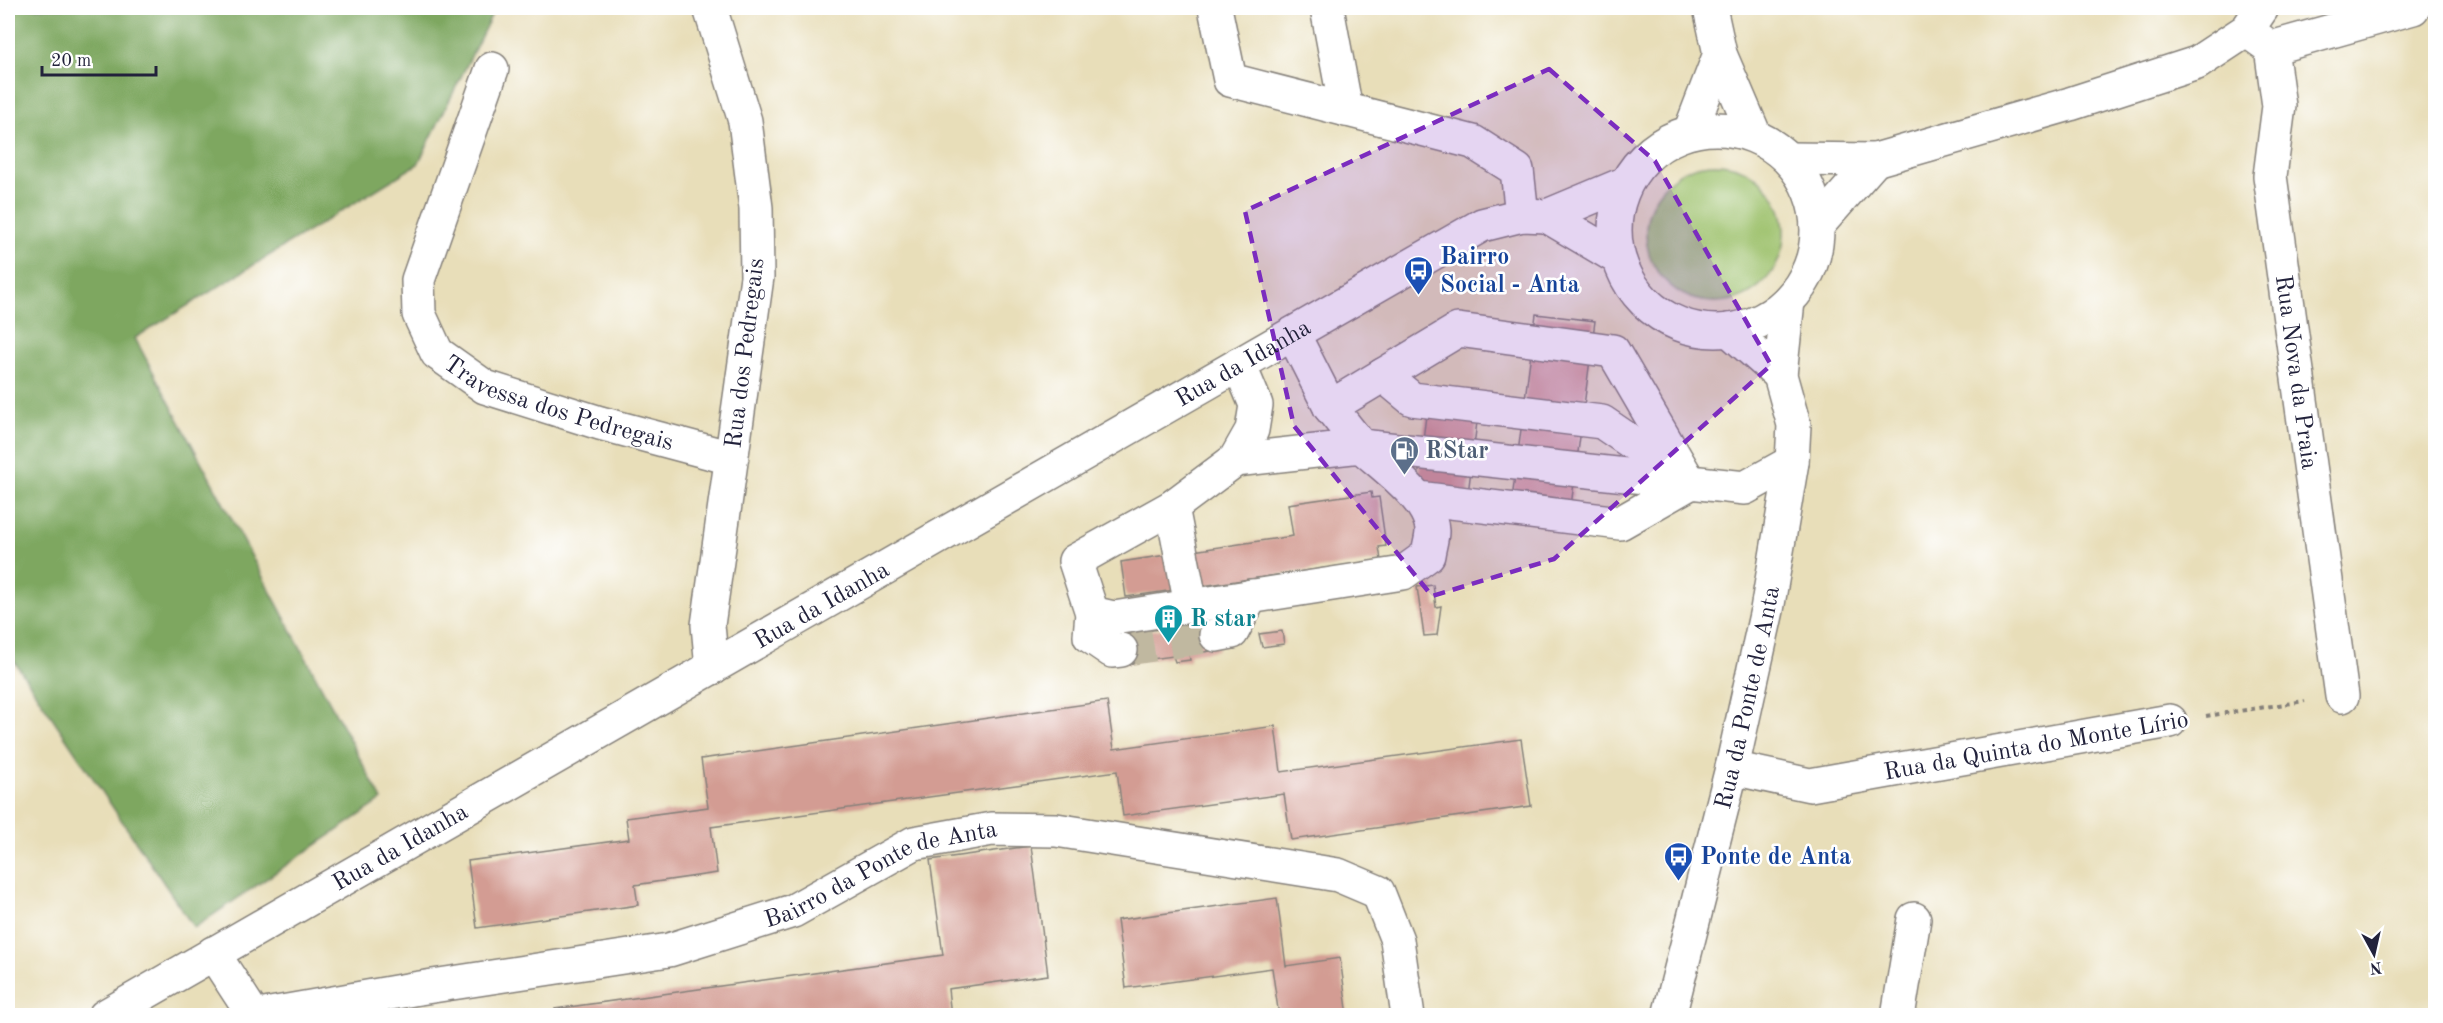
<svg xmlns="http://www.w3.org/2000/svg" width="2443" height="1023" viewBox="0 0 2443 1023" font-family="'Old Standard TT',serif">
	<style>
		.green { fill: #9dc16c; stroke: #607254; stroke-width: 1.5 }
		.forest { fill: #7ea760; stroke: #50644e; stroke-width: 1.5 }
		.building { fill: #d39c93 }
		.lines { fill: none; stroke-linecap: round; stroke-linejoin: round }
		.minor-tunnel { stroke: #c0b8a0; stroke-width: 33; stroke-dasharray: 33 16; stroke-linecap: butt }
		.minor-casing { stroke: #85807a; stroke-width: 36 }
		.major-casing { stroke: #85807a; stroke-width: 36 }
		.path { stroke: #85807a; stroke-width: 4; stroke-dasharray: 4.5 4.5; stroke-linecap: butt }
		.minor { stroke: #fff; stroke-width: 33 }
		.major { stroke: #fff; stroke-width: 33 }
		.marked { fill: #7b2cbf; fill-opacity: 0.2; stroke: #7b2cbf; stroke-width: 4.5; stroke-dasharray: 12 8; stroke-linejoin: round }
		.labels { text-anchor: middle; stroke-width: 5; stroke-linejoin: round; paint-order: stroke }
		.transit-label { font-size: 24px; font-weight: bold; fill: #164399; stroke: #fff; text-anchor: start }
		.street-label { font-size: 24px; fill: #22223b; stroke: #fff }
		.service-label { font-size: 24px; font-weight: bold; fill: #4e5e75; stroke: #fff; text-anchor: start }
		.culture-label { font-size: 24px; font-weight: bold; fill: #0d838f; stroke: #fff; text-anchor: start }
	</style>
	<rect width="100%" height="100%" fill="#fff"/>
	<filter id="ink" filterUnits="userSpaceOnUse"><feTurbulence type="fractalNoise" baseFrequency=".0167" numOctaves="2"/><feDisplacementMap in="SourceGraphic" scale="12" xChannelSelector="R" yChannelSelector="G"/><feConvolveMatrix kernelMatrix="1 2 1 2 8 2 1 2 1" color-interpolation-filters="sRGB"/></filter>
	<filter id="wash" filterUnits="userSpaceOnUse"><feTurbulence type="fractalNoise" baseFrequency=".008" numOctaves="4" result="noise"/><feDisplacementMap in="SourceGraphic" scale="24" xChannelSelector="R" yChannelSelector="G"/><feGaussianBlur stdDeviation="1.35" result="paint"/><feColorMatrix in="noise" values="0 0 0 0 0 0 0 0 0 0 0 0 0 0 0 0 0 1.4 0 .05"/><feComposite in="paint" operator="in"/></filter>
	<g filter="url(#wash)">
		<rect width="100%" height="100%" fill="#e8deb9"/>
		<!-- green -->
		<path class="green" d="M1646 233a69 69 0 1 1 138 0a69 69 0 1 1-138 0Z"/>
		<!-- forest -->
		<path class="forest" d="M8,8H495L418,164L135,338L382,800L194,928L8,652Z"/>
		<g id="blocks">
			<!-- building -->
			<path class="building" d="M1536,314L1595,321L1571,506L1512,499Z
				M1429,392L1480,398L1468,494L1417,487Z
				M1371,492L1372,498L1379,497L1386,546L1379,547L1381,560L1126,597L1121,562L1293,536L1288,504Z
				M1433,585L1436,607L1441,606L1437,635L1424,636L1417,587Z
				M1213,621L1218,650L1189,654L1190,660L1175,662L1173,656L1123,663L1119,635Z
				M1282,631L1284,644L1262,647L1259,634Z
				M1107,701L1114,749L1275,726L1281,772L1521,739L1531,806L1291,840L1284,794L1123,816L1117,771L711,827L717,873L635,885L638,905L477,928L468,861L629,839L626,818L708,807L701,759Z
				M1031,846L1048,975L948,989L951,1016H556L555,1009L943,955L930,860Z
				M1277,898L1286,966L1340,958L1348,1016H1279L1272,968L1126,988L1117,920Z"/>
		</g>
	</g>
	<g filter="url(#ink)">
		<use href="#blocks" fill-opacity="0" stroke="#85807a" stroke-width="1.5"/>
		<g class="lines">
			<!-- minor-tunnel -->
			<path class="minor-tunnel" d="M1121,650L1216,635"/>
			<defs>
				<g id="minor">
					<path d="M710,8L745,121L756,208L757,277L708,625L712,668"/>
					<path d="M1215,8L1230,80L1473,142L1517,170L1522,215"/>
					<path d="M1327,8L1346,110"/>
					<path d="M2253,35L2271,48L2413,8"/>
					<path id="s1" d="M2271,48L2279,106L2270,176L2342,696"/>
					<path id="s2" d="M492,69L418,280L419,314L437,353L485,387L600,423L731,458"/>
					<path d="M1789,159L1875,160L2070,104L2197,63L2247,30L2262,8"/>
					<path d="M1817,226L1875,160"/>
					<path d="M1293,334L1330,407L1361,446L1745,488L1792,462"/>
					<path d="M1383,375L1412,399L1602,422L1684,478"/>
					<path d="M1330,407L1458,330L1613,351L1690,483"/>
					<path d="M1418,498L1620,523L1690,483"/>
					<path d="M1172,507L1191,605"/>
					<path d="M1092,613L1114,618L1403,573L1428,555C1429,547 1432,539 1432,531C1431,499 1384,467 1361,446L1235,460"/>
					<path d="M1216,635L1232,632L1251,596"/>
					<path d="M1121,650L1112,651L1090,636L1092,613L1075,561L1172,507L1235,460L1252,430L1256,405L1239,364"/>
					<path d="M1732,768L1810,785L2170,721"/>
					<path d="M213,953L254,1016"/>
					<path id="s3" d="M259,1016L413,989L669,950L793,911L914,843L992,829L1056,830L1338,875L1378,892L1397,940L1408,1016"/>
					<path d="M1898,1016L1914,919"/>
				</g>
				<g id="major">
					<path d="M1710,8L1720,54L1755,136"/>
					<circle cx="1716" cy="230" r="101"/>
					<path d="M1690,132L1720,54"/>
					<path d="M1547,216L1618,258"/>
					<path d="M1729,330L1780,375"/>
					<path id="s4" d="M105,1016L1482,225L1522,215L1547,216L1626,183"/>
					<path id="s5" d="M1669,1016L1732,768L1767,610L1792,462L1794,425L1780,375L1788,301"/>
				</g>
			</defs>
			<!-- minor casing -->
			<use href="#minor" class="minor-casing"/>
			<!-- major casing -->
			<use href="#major" class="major-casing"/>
			<!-- path -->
			<path class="path" d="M2206,716L2305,701"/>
			<!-- minor -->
			<use href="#minor" class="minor"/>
			<!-- major -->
			<use href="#major" class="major"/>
		</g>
	</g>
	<!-- marked area -->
	<path class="marked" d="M1549,69L1655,161L1771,365L1554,559L1432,596L1294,426L1245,211Z"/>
	<!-- icons -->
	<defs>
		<symbol id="bus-pin" viewBox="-11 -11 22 30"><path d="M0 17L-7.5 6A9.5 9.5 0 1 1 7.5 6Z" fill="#1a4fb4" stroke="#fff"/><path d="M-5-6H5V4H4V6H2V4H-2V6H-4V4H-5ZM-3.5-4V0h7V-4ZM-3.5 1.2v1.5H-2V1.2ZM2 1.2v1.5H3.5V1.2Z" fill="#fff"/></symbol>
		<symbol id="fuel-pin" viewBox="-11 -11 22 30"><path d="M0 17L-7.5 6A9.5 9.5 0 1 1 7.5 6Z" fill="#5c6f8a" stroke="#fff"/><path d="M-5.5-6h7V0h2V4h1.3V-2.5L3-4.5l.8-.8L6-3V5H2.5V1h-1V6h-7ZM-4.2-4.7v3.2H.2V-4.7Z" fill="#fff"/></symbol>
		<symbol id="building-pin" viewBox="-11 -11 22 30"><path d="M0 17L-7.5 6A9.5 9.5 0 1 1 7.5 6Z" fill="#0f9aa8" stroke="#fff"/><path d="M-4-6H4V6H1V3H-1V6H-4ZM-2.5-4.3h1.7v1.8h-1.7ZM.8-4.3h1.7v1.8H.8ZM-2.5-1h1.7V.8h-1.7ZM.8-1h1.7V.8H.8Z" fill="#fff"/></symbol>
	</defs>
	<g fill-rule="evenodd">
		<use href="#bus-pin" x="1402" y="254" width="33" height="45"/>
		<use href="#fuel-pin" x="1388" y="434" width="33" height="45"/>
		<use href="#building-pin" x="1152" y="602" width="33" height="45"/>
		<use href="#bus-pin" x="1662" y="840" width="33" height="45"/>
	</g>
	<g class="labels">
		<!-- transit labels -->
		<g class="transit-label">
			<text x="1440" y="264">Bairro<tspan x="1440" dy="28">Social - Anta</tspan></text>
			<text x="1700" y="864">Ponte de Anta</text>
		</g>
		<!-- street labels -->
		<g class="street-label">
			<text transform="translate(744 353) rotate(-83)" y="8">Rua dos Pedregais</text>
			<text dy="8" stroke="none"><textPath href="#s4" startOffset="1312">Rua da Idanha</textPath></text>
			<text dy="8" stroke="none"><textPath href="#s1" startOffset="327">Rua Nova da Praia</textPath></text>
			<text dy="8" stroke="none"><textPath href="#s2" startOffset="434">Travessa dos Pedregais</textPath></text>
			<text dy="8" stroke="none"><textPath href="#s4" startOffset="826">Rua da Idanha</textPath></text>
			<text dy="8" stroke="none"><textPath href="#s5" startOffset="328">Rua da Ponte de Anta</textPath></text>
			<text transform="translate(2036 745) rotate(-10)" y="8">Rua da Quinta do Monte Lírio</text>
			<text dy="8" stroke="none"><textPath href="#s4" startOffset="340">Rua da Idanha</textPath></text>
			<text dy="8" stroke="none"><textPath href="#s3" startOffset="642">Bairro da Ponte de Anta</textPath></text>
		</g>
		<!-- service labels -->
		<g class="service-label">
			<text x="1425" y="458">RStar</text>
		</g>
		<!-- culture labels -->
		<g class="culture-label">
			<text x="1190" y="626">R star</text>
		</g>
	</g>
	<!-- margin -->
	<rect width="2443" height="1023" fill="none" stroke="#fff" stroke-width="30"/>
	<!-- north arrow -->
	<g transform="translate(2374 954) rotate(172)" stroke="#ffffff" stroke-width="4.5" paint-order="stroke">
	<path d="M0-4.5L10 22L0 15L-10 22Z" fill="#22223b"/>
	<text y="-9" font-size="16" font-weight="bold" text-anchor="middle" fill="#22223b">N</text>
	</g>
	<!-- scale -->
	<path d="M42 66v9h114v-9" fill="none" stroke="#22223b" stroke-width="3"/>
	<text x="51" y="66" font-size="18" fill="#22223b" stroke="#ffffff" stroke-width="4.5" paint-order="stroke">20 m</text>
</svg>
